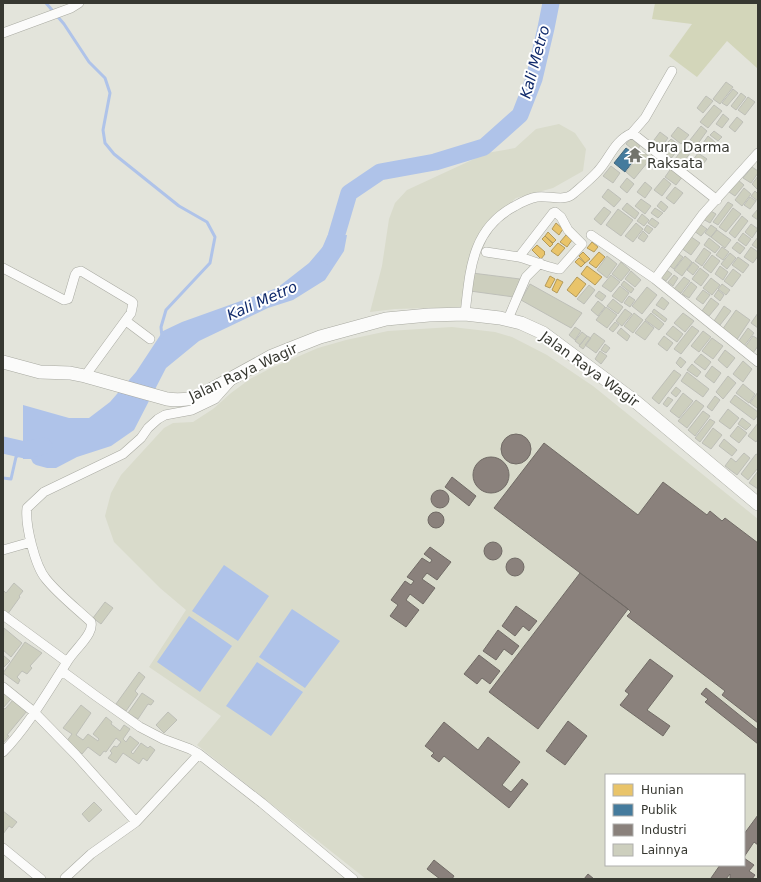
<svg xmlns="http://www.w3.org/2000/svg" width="761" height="882" viewBox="0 0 761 882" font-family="'DejaVu Sans',sans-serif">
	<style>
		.built { fill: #d9dbcb; fill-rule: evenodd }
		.green { fill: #d3d6ba }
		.water { fill: #afc3e9 }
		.homes { fill: #e9c46a; stroke: #b49a59 }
		.public { fill: #457b9d; stroke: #41677d }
		.industry { fill: #8a817c; stroke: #716b66 }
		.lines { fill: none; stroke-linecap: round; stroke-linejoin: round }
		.stream { stroke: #afc3e9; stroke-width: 3 }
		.river { stroke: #afc3e9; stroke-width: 17 }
		.building { fill: #cdcfbe; stroke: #bebfb8 }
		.street-casing { stroke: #a9aaa2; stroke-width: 10 }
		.secondary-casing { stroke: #a9aaa2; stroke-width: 14 }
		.street { stroke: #fbfbfa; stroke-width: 9 }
		.secondary { stroke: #fbfbfa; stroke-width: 13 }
		.labels { text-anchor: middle; stroke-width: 4; stroke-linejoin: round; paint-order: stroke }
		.poi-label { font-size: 14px; fill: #373831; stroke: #fff; text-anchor: start }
		.street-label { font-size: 14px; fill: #373831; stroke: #fff }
		.water-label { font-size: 15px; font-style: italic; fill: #112b6c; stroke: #fff }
	</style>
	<rect width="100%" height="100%" fill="#e3e4db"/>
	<!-- built -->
	<path class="built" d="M559,124L575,133L586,149L583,171L553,188L516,198L490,222L475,241L468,268L463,307L395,309L370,312L382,266L389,219L395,203L407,190L487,153L515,148L536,129Z
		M452,327L495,332L512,337L547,355L593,386L758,519V879H366L197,745L221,716L149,667L186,610L160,588L114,542L105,516L111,493L121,475L164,428L173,423L193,422L213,409L231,393L250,379L269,369L318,348L346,340L388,331ZM606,775H744V865H606Z"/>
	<!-- green -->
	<path class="green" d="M655,3H758V66L757,68L727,41L697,77L669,56L692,24L652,19Z"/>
	<!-- water -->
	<path class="water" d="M347,235L344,251L325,280L293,300L268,308L199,341L166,368L134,430L111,446L77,457L56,468H47L36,465L33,463L31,459H23V405L69,418H89L110,402L136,372L163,331L182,322L277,288L309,263L332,236Z
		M224,565L269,596L238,641L192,611Z
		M292,609L340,641L305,688L259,657Z
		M189,616L232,646L200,692L157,662Z
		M257,662L303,692L271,736L226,706Z"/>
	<!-- homes -->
	<path class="homes" d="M556,223L563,229L559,235L552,229Z
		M548,232L556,240L553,243L545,236Z
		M566,235L572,240L567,247L560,242Z
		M545,236L553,244L550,247L542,239Z
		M592,242L598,247L594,252L587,248Z
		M558,243L565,248L558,256L551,251Z
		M537,245L545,252L544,253L545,254L541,259L532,250Z
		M583,252L590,259L585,263L579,256Z
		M599,252L605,257L596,268L589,263Z
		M579,258L585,263L581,267L575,262Z
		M587,266L602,277L595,285L581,274Z
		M550,276L555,279L550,288L545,286Z
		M577,277L586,284L576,297L567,290Z
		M557,279L563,282L557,293L552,290Z"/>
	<!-- public -->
	<path class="public" d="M626,148L637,156L625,172L614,163Z"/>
	<!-- industry -->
	<path class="industry" d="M501 449a15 15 0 1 1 30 0a15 15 0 1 1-30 0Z
		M544,443L638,515L663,482L707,515L710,511L722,521L725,518L758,543V723L722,695L725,691L627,616L631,612L628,609L494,508Z
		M473 475a18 18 0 1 1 36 0a18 18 0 1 1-36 0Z
		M452,477L476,496L469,506L445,487Z
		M431 499a9 9 0 1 1 18 0a9 9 0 1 1-18 0Z
		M428 520a8 8 0 1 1 16 0a8 8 0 1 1-16 0Z
		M484 551a9 9 0 1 1 18 0a9 9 0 1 1-18 0Z
		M430,547L451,562L437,580L427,573L422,579L435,588L423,604L410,594L406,600L419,610L406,627L390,616L398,605L391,600L405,581L411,585L414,581L407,577L422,558L430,563L432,560L424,554Z
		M506 567a9 9 0 1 1 18 0a9 9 0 1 1-18 0Z
		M580,573L628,609L538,729L489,692Z
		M516,606L537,621L529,631L523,626L515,636L502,626Z
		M498,630L519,646L512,655L504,649L496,660L483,651Z
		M479,655L500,671L490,684L482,678L477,684L464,674Z
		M650,659L673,676L647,710L670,726L663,736L620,705L629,694L625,691Z
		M706,688L758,730V744L705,702L708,699L701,694Z
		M568,721L587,736L565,765L546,751Z
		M444,722L478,750L488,737L520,762L502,785L511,792L522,779L528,784L509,808L444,756L439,762L431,756L434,753L425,746Z
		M758,815V845L754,842L744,857V834Z
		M744,858L754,865L749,871L755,875L752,879H730V874L726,879H712L711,878L720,865H744Z
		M434,860L454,876L452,879H440L427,869Z
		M588,874L594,879H584Z"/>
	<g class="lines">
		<!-- stream -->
		<path class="stream" d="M46,3L64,24L89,62L105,78L110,93L103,130L105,143L114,154L179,206L207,222L215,237L210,263L166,310L161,327L162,337
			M3,478L11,479L16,457L25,450"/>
		<!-- river -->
		<path class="river" d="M328,256L336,237L349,193L380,172L435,162L484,147L520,115L534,79L546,28L551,3
			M3,445L25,450L44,446"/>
	</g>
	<!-- building -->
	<path class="building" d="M726,82L733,87L720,104L713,99Z
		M733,89L738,93L727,106L722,103Z
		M741,93L746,97L736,110L731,106Z
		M706,96L713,101L703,113L697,108Z
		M748,97L755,102L745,115L738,110Z
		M714,105L722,111L708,128L700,122Z
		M723,114L729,119L722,128L716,124Z
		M737,117L743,122L735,132L729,127Z
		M701,126L707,131L697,145L690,140Z
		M678,127L689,135L681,144L671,136Z
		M714,131L722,137L718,141L710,135Z
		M660,132L668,138L659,150L651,144Z
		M708,136L716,143L709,152L701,146Z
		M631,138L640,146L636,152L626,144Z
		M671,139L678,144L674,149L667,143Z
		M667,145L676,152L670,160L661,152Z
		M684,147L691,152L682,164L675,159Z
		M642,151L651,158L634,179L626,172Z
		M698,153L707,159L699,169L691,163Z
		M611,166L620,173L613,183L603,176Z
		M672,167L683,176L676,185L665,177Z
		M752,167L758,171V173L751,183L743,178Z
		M758,176V188L757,189L752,184Z
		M627,178L634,184L627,193L620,187Z
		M664,178L671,184L662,196L654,190Z
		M738,180L744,185L735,196L729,192Z
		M645,182L652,188L645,198L637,192Z
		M675,187L683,193L674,204L666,198Z
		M744,188L751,194L742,206L735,200Z
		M608,189L621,199L614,207L602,197Z
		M755,191L758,194V201L751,196Z
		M750,197L756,201L750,209L744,205Z
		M641,199L651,206L645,214L635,206Z
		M661,201L668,207L664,212L657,206Z
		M728,202L733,205L718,225L713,222Z
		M627,203L639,213L635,219L622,209Z
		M604,207L611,212L601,225L594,219Z
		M655,208L663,213L658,218L651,213Z
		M733,208L741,214L726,232L719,227Z
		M618,209L633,220L621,236L606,225Z
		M758,209V220L752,216Z
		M709,210L716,214L710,223L703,219Z
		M642,214L649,220L644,226L637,221Z
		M742,216L748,221L735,238L729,233Z
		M652,218L659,223L655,228L648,223Z
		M636,223L643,229L633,242L625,236Z
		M700,224L707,229L701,236L694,231Z
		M751,224L758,229L752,238L745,232Z
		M647,225L653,229L649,234L644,230Z
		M711,225L717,229L711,237L705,233Z
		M717,230L731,240L725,248L711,237Z
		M643,231L648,236L644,242L638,238Z
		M743,233L751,239L746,246L738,240Z
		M690,236L700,243L691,255L681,248Z
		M758,237V249L752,245Z
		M709,238L720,247L715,253L704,245Z
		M737,242L745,248L740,254L732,248Z
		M722,247L729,252L723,260L716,255Z
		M751,247L758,252V256L753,263L744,257Z
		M704,248L711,253L702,266L695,261Z
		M676,252L683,257L674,269L667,264Z
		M730,253L736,258L727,269L721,264Z
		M712,255L720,261L711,273L703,267Z
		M607,256L617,264L607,278L597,270Z
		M685,256L692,262L682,276L674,270Z
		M738,257L749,265L743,273L732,265Z
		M621,262L630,270L621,281L612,274Z
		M693,262L699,267L693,275L687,270Z
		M720,266L728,272L723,280L715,274Z
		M700,268L709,275L701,286L692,279Z
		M665,269L672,274L666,281L660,277Z
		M733,269L741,275L732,287L724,281Z
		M631,271L641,280L635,287L625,279Z
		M472,273L520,279L514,297L470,291Z
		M611,275L620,282L611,292L602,286Z
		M674,275L678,278L673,286L668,282Z
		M684,277L690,281L681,293L674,289Z
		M711,278L720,285L712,295L703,288Z
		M624,281L634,289L631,293L621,285Z
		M691,282L697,287L689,298L682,294Z
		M530,284L582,313L571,328L521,300Z
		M722,284L730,290L726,295L718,289Z
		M589,285L595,290L584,304L577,299Z
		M620,286L629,293L622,303L612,296Z
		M647,287L657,295L642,314L632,306Z
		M703,290L710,295L703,304L696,299Z
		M718,290L724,295L720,301L714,296Z
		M599,291L606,296L602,301L595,296Z
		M629,296L635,300L630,307L624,303Z
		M662,297L669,303L664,310L656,305Z
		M711,298L719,304L709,316L702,311Z
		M613,299L623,307L618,314L607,306Z
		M598,301L605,307L598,316L591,310Z
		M724,306L731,311L720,325L714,321Z
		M606,307L617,315L607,328L596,320Z
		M625,309L632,314L622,326L616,321Z
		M654,309L667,319L665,322L652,312Z
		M736,310L750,320L736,341L722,330Z
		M634,313L643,320L633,333L624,326Z
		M651,313L664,324L659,330L645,320Z
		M683,313L694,321L685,332L674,323Z
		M758,313V328L751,323Z
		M645,321L654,328L645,340L635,333Z
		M615,322L619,325L613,332L609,329Z
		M673,326L683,334L677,342L666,334Z
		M692,326L699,331L681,354L674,349Z
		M575,327L581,331L575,340L569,335Z
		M621,328L630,336L627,341L617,333Z
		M748,328L754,333L744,346L738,342Z
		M703,331L711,337L699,352L691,346Z
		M582,332L587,336L580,345L575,341Z
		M594,333L605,341L596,353L585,345Z
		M587,336L591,338L583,349L579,346Z
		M664,336L673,343L667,351L658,344Z
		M753,336L758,339V346L753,353L745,347Z
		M712,338L723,346L713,359L702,351Z
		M605,344L610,348L606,353L601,350Z
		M725,350L735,358L727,368L718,360Z
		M600,351L607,356L601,364L595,359Z
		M701,354L711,362L705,370L694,362Z
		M680,357L686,362L681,368L676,363Z
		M743,361L752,369L743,382L733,374Z
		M692,364L701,372L697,377L687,370Z
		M712,366L721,373L714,383L705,376Z
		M674,370L681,375L659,404L652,398Z
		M687,372L709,389L703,397L681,381Z
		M728,376L736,383L723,399L716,392Z
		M743,384L755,394L749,403L736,393Z
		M676,387L681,391L676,397L671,393Z
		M758,392V407L757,408L750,403Z
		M683,393L693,401L679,418L670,411Z
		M735,395L758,412V415L754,420L730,402Z
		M715,396L720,400L712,411L707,407Z
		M668,397L673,400L667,407L663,404Z
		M696,400L704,406L687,428L678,421Z
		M728,409L739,418L730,429L719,421Z
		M703,411L710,416L695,436L688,430Z
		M742,418L751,425L746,430L738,424Z
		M710,419L715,422L700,442L695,438Z
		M758,423V439L756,442L748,436Z
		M738,426L747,433L739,443L730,436Z
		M713,428L722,435L711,449L702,443Z
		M724,439L737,450L732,456L719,446Z
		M744,453L750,458L737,475L725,466L731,458L736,462Z
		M756,454L758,455V468L748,480L741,474Z
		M758,471V489L749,483Z
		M14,583L23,591L19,596L20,597L7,615L3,612V590L6,593Z
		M105,602L113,608L101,624L93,618Z
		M4,628L22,643L11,657L3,650Z
		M25,642L42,653L30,666L32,668L27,674L22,671L17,677L20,680L18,684L3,673Z
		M3,655L10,661L3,668Z
		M139,672L145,677L135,691L138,694L126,711L116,704Z
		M3,692L11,699L3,708L5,709L13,700L27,711L7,735L9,736L3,743Z
		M142,693L154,701L151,705L148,704L138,719L128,713Z
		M81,705L91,713L76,735L83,740L88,734L98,741L99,739L93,734L106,717L112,722L111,724L120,731L124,725L130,729L123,739L126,742L130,736L139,743L131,752L133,754L141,743L148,748L150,746L155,750L147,761L143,758L139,764L123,753L116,763L108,758L112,753L110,751L114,746L117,747L121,742L116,738L106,752L104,751L100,756L88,747L82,754L66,742L72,734L63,728Z
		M168,712L177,720L164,733L156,725Z
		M94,802L102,810L89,822L82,814Z
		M3,811L17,822L12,828L9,826L3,834Z"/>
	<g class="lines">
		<defs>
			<path id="street" d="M3,33L71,8L79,3
				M632,133L645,118L672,71
				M591,235L655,279L758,362
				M486,252L519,257L553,213L555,212L561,217L568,230L582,244L560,269C554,270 528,259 519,257
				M3,268L64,300L68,299L75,275L77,272L81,271L131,301L133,303L131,313L85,376
				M655,279L703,214L758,153
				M465,314C470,271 471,229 515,206C522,202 530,198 537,197C548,195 564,202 573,194C581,187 591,179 598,171C610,158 614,141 632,133L717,200
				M508,319L526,277L540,263
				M126,321L150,339
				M3,550L31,542
				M3,615L67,662
				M62,671L96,696L140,727L163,739L190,749L199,754L262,803L353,879
				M3,687L34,712L76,755L136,822
				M3,752C28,726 47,693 67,662C73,652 83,644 89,633C91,629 92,626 91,622C76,608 59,595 46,579C35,566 25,525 27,508L44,492L123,454L141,438L148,428L158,419L165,415L192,410L215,399L231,381
				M3,848L41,879
				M65,878L91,854L136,822L199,754"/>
			<path id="secondary" d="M3,362L40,372L70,373L85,376L167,399C180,401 191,400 203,394L272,356L287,350L320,337L386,319L429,315L465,314L500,318L521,323L543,333L636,402L758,504"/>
		</defs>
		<!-- street casing -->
		<use href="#street" class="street-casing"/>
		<!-- secondary casing -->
		<use href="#secondary" class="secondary-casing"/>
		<!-- street -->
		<use href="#street" class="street"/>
		<!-- secondary -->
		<use href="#secondary" class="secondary"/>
	</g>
	<!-- icons -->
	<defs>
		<symbol id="temple-bare" viewBox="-9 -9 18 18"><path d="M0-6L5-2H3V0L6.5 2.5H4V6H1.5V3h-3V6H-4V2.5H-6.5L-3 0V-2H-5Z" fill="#73746c" stroke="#fff" stroke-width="2.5" paint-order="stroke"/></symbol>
	</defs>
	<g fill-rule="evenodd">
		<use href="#temple-bare" x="624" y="144" width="22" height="22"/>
	</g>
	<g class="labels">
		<!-- poi labels -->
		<g class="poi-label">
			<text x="647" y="152">Pura Darma<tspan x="647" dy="16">Raksata</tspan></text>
		</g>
		<!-- street labels -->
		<g class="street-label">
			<text transform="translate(590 369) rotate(36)" y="5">Jalan Raya Wagir</text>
			<text transform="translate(243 372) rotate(-25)" y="5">Jalan Raya Wagir</text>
		</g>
		<!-- water labels -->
		<g class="water-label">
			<text transform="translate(535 62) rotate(-75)" y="5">Kali Metro</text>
			<text transform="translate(262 301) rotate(-24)" y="5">Kali Metro</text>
		</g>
	</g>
	<!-- border -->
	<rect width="761" height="882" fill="none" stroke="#373831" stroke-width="8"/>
	<!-- legend -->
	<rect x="605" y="774" width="140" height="92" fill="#ffffff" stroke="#afafad"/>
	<rect x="613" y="784" width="20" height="12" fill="#e9c46a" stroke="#afafad"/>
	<text x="641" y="794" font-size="12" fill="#373831">Hunian</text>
	<rect x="613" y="804" width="20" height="12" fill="#457b9d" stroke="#afafad"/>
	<text x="641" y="814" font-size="12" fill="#373831">Publik</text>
	<rect x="613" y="824" width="20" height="12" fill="#8a817c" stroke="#afafad"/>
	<text x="641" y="834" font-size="12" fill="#373831">Industri</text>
	<rect x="613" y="844" width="20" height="12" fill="#cdcfbe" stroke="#afafad"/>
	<text x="641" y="854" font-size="12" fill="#373831">Lainnya</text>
</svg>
